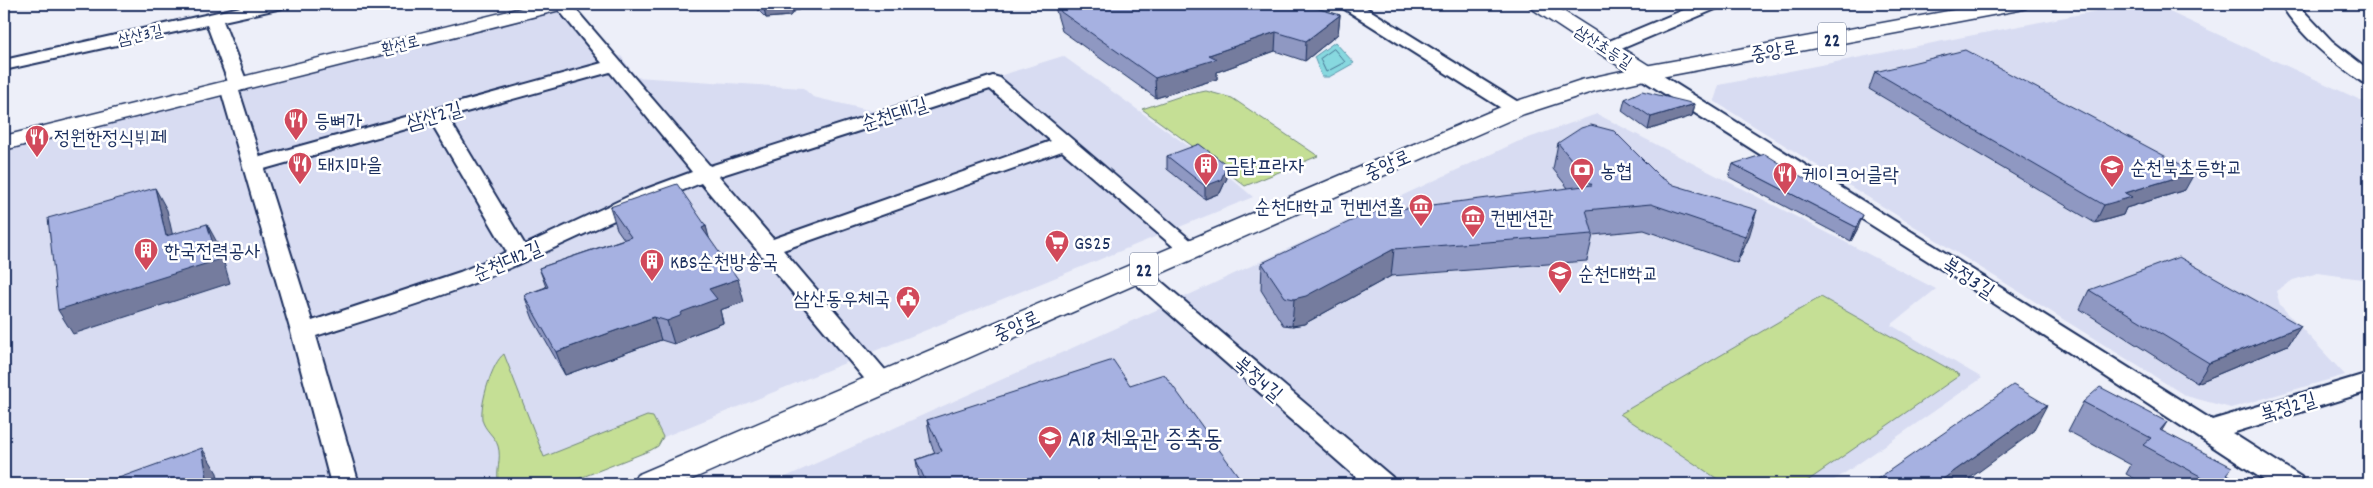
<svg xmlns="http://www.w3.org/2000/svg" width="2373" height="488" viewBox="0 0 2373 488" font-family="Dekko,'Poor Story',sans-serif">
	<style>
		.built { fill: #d8dcf2 }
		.green { fill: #c5df95; stroke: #70877a }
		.water { fill: #87d8df; stroke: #5c94ab }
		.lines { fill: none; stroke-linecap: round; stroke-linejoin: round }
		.shore { stroke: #467392; stroke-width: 1 }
		.street-casing { stroke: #1b2f5e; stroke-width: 4 }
		.secondary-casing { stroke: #1b2f5e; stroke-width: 3 }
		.primary-casing { stroke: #1b2f5e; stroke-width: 3 }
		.street { fill: #fff; fill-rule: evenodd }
		.secondary { fill: #fff; fill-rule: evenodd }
		.primary { fill: #fff; fill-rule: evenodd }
		.wall { fill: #8f98c2; stroke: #1b2f5e }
		.shaded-wall { fill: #747c9e; stroke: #1b2f5e }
		.building { fill: #a6b1e1; stroke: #1b2f5e }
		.labels { text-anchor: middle; stroke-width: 5; stroke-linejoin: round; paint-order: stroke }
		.far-street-label { font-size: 16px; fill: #1b2f5e; stroke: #fff }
		.shield { fill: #fff; stroke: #5f6d8e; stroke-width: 1 }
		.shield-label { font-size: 19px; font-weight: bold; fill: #1b2f5e }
		.street-label { font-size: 20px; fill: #1b2f5e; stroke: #fff }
		.poi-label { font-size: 20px; fill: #1b2f5e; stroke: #fff; text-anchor: start }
		.near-poi-label { font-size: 24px; fill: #1b2f5e; stroke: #fff; text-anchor: start }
	</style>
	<rect width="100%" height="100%" fill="#edeff9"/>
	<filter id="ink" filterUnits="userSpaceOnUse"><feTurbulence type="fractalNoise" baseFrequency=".02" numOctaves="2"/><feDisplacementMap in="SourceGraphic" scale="10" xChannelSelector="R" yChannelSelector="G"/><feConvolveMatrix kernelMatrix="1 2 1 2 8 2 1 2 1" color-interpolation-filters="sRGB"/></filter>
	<g filter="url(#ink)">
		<!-- built -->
		<path class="built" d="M2132,4H2152L2369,104V280L2318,273L2293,280L2276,291L2280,305L2345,375L2231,408L2186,396L1714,101L1719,85Z
			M570,9L608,59L621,56L636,77L803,88L813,97L881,113L1063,56L1220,169L1253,197L548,484H4V150Z
			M1597,114L1936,289L1891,325L1982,378L1829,484H770L1163,307L1517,142Z"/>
		<!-- green -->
		<path class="green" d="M1206,91L1232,98L1318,156L1245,186L1225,170L1142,109L1181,96Z
			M1821,297L1960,375L1803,484H1725L1620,414Z
			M504,354L544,457L647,416L653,417L663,437L658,446L651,450L565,484H499C495,472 502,459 498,446C495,436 484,430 482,419C480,404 492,362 504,354Z"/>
		<!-- water -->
		<path class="water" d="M1335,42L1354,63L1329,77H1322L1314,57Z"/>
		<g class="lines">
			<!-- shore -->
			<path class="shore" d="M1334,49L1345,62L1326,72L1320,59Z"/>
			<defs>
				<path id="street" d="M254,4H284L282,8L223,21L248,85L246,89L239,91L260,157L602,63L554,4H571L710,166L993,76L1000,78L1201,249L1198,254L1190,256L1182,254L1062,151L783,250L891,377L895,383L891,389L882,392L873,389L701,183C626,212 554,250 479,281C426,303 370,318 316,336L359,484H331L291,332L220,87L222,83L228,82L207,25L4,70V60ZM610,72L692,172L638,192L525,245L448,117ZM990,89L1051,141L773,239L719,176ZM431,122L507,252L460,272L312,321L264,169Z
					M1341,4H1360L1523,105L1526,109L1523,113L1516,115L1509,113L1343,8Z
					M1698,4H1720L1718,8L1614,52H1602L1599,48L1602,44Z
					M2281,4H2297L2332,41L2369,70V84L2362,82C2332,61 2300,36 2281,4Z
					M1645,67L1652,69L2212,420L2369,373V391L2232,433L2301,477L2305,484H2270L1963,283L1638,77L1636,73L1638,69Z
					M1136,265L1144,267L1392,477L1396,484H1364L1128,277L1124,272L1128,267Z"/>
				<path id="secondary" d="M537,4H571L568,8L4,150V136Z
					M1528,4H1552L1653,68L1656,73L1653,78L1645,80L1637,78L1531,8Z"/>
				<path id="primary" d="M1987,4H2029L2026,8L2019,10L1645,80L1595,91L1524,114L681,484H632L637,475L1508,104L1581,80L1645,66Z"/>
			</defs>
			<!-- street casing -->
			<use href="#street" class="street-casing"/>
			<!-- secondary casing -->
			<use href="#secondary" class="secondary-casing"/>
			<!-- primary casing -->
			<use href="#primary" class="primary-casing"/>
			<!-- street -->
			<use href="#street" class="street"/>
			<!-- secondary -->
			<use href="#secondary" class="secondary"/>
			<!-- primary -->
			<use href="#primary" class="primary"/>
		</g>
		<!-- wall -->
		<path class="wall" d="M752,4H820L794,11L790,16L766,18Z
			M1054,4H1302L1340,15L1338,34L1305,61L1275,51L1217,72V79L1156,98L1062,31Z
			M1875,72L2185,190L2126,208L2123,215L2095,223L1869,89Z
			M1625,99L1695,104L1692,116L1648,130L1622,111Z
			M1558,143L1660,177L1749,237L1737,263L1644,230L1593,235L1587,261L1391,276L1304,324L1292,326L1283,325L1261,290L1262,263L1568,188L1553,169Z
			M1167,156L1227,178L1220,193L1205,199L1167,169Z
			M1733,164L1858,228L1851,241L1729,177Z
			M610,207L706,226L708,236L744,302L720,310L723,323L689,336L686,339L674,344L661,340L565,375L533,319L524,295L546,287L539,268L624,239L617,229Z
			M2089,290L2301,326L2288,345L2197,383L2080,309Z
			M1130,385L1242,484H920L916,460L935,453L931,444L927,420Z
			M2083,402L2162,431L2227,474L2245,484H2144L2126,474L2131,465L2068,431Z"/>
		<!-- shaded-wall -->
		<path class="shaded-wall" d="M763,4H820L794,11L790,16L766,18Z
			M1340,15L1338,34L1305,61L1306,41Z
			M1276,32L1275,51L1217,72V79L1156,98L1155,78L1209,55Z
			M1695,104L1692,116L1648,130L1651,117Z
			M1227,165V178L1220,193L1205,199V186Z
			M2195,172L2185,190L2126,208L2123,215L2095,223L2104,205L2125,193Z
			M155,188L167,210L178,259L166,236Z
			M1757,210L1749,237L1737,263L1745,236Z
			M1863,215L1858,228L1851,241L1856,227Z
			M207,224L219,246L230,283L73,334L58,310Z
			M706,226L712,249L702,228Z
			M1394,249L1391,276L1304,324L1292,326L1294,299Z
			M738,279L744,302L720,310L723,323L689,336L686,339L674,344L667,321L682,312L709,289Z
			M654,317L661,340L565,375L556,352Z
			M2301,326L2288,345L2197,383L2209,363Z
			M2047,405L2032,433L1962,484H1936Z
			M2167,422L2151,449L2160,430Z
			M202,448L217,473L219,484H208Z"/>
		<!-- building -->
		<path class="building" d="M1059,4H1302L1340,15L1306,41L1276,32L1209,55L1217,59L1155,78L1061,12Z
			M1965,50L2195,172L2125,193L2132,197L2104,205L1875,72Z
			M1642,91L1695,104L1651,117L1625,99Z
			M1591,125L1614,131L1660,177L1674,185L1757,210L1745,236L1651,204L1586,210L1593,234L1394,249L1306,296L1294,299L1285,297L1262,263L1368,213L1592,185L1558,143L1581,128Z
			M1199,144L1227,165L1221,180L1205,186L1167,156Z
			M1765,154L1863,215L1856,227L1733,164Z
			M677,184L706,226L702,228L738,279L709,289L717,299L682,312L680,316L667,321L654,317L556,352L524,295L548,287L539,268L631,237L610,207Z
			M155,188L166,236L207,224L218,260L58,310L48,218Z
			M2179,257L2301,326L2209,363L2089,290Z
			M1113,360L1130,385L1164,374L1242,481L1234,484H927L916,460L942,451L927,420Z
			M2013,385L2047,405L1936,484H1870Z
			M2100,387L2167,422L2160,430L2232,467L2226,474L2245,484H2212L2213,483L2143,445L2151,438L2083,402Z
			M202,448L208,484H102Z
			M2087,482L2092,484H2084Z"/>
	</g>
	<!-- icons -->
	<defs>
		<symbol id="restaurant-pin" viewBox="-11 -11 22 30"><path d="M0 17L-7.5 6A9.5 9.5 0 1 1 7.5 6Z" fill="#d1495b" stroke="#fff"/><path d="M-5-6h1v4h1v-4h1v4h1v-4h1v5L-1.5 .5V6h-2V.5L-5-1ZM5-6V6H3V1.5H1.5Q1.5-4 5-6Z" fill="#fff"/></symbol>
		<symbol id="building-pin" viewBox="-11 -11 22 30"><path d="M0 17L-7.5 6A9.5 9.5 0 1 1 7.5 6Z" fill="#d1495b" stroke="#fff"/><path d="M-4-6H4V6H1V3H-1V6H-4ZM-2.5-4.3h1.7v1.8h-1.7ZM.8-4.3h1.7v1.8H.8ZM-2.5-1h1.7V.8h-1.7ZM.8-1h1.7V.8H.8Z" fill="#fff"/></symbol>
		<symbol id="school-pin" viewBox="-11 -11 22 30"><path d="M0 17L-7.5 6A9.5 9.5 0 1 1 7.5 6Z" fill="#d1495b" stroke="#fff"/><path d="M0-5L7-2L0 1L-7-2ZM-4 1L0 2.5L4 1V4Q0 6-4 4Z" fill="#fff"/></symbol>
		<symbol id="bank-pin" viewBox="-11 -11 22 30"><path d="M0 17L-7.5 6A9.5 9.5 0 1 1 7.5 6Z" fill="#d1495b" stroke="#fff"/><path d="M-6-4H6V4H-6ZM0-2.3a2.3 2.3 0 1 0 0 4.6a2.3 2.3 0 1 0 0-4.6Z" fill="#fff"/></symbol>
		<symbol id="museum-pin" viewBox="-11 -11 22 30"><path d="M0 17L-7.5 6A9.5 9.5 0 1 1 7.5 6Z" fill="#d1495b" stroke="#fff"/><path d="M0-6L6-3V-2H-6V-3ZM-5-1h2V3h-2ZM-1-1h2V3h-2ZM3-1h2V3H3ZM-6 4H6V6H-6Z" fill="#fff"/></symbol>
		<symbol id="supermarket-pin" viewBox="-11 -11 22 30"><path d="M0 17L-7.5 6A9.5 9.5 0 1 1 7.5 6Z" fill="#d1495b" stroke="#fff"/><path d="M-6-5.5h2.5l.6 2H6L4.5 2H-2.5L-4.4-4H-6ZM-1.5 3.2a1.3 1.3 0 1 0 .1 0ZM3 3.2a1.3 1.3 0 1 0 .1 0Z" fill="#fff"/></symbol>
		<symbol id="university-pin" viewBox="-11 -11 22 30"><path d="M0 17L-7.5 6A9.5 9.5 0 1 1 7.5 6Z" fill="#d1495b" stroke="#fff"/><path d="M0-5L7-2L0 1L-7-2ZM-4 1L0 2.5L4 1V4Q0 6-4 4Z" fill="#fff"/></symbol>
		<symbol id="civic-pin" viewBox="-11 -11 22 30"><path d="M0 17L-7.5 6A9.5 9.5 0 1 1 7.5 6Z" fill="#d1495b" stroke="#fff"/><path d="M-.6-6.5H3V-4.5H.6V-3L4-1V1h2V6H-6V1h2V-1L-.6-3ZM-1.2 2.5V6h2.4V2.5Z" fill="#fff"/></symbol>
	</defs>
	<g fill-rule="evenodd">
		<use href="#restaurant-pin" x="282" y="106" width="28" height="38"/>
		<use href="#restaurant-pin" x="23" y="123" width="28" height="38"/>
		<use href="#restaurant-pin" x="286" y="150" width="28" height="38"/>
		<use href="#building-pin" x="1192" y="151" width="28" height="38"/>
		<use href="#school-pin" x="2098" y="153" width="28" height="38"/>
		<use href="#bank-pin" x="1568" y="156" width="28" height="38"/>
		<use href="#restaurant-pin" x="1771" y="160" width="28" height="38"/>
		<use href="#museum-pin" x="1407" y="192" width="28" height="38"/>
		<use href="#museum-pin" x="1459" y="203" width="28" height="38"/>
		<use href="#supermarket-pin" x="1043" y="228" width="28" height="38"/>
		<use href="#building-pin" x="132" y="236" width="28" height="38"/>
		<use href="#building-pin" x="638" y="247" width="28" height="38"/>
		<use href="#university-pin" x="1546" y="259" width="28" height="38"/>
		<use href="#civic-pin" x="894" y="284" width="28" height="38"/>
		<use href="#university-pin" x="1036" y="424" width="28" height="38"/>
	</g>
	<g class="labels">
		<!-- far-street labels -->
		<g class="far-street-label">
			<text transform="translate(140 34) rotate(-13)" y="6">삼산3길</text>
			<text transform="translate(400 44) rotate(-14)" y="6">환선로</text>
			<text transform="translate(1604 46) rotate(33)" y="6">삼산초등길</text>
		</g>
		<!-- shield labels -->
		<g class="shield">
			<rect x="1818" y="22.5" width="28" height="33" rx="4"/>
			<rect x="1130" y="252.5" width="28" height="33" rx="4"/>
		</g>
		<g class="shield-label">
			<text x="1832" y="46">22</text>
			<text x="1144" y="276">22</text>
		</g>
		<!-- street labels -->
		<g class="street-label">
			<text transform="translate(1774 50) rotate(-10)" y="7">중앙로</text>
			<text transform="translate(894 113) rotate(-18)" y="7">순천대1길</text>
			<text transform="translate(434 115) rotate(-16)" y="7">삼산2길</text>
			<text transform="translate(1387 164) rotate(-23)" y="7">중앙로</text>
			<text transform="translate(507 260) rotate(-23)" y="7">순천대2길</text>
			<text transform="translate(1969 277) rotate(33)" y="7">북정3길</text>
			<text transform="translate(1016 325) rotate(-24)" y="7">중앙로</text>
			<text transform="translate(1259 378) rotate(41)" y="7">북정4길</text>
			<text transform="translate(2288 406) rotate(-17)" y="7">북정2길</text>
		</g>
		<!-- poi labels -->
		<g class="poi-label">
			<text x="314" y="127">등뼈가</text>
			<text x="54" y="144">정원한정식뷔페</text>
			<text x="318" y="171">돼지마을</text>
			<text x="1224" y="172">금탑프라자</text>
			<text x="2130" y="174">순천북초등학교</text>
			<text x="1600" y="177">농협</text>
			<text x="1802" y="181">케이크어클락</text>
			<text x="1404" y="213" text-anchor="end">순천대학교 컨벤션홀</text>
			<text x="1490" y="224">컨벤션관</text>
			<text x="1074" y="249">GS25</text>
			<text x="164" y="257">한국전력공사</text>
			<text x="670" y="268">KBS순천방송국</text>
			<text x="1578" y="280">순천대학교</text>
			<text x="890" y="305" text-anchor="end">삼산동우체국</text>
		</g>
		<!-- near-poi labels -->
		<g class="near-poi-label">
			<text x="1068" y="446">A18 체육관 증축동</text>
		</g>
	</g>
	<!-- margin -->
	<rect width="2373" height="488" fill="none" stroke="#fff" stroke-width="20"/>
	<rect x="10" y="10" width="2353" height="468" fill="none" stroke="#1b2f5e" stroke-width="2" filter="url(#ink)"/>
</svg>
